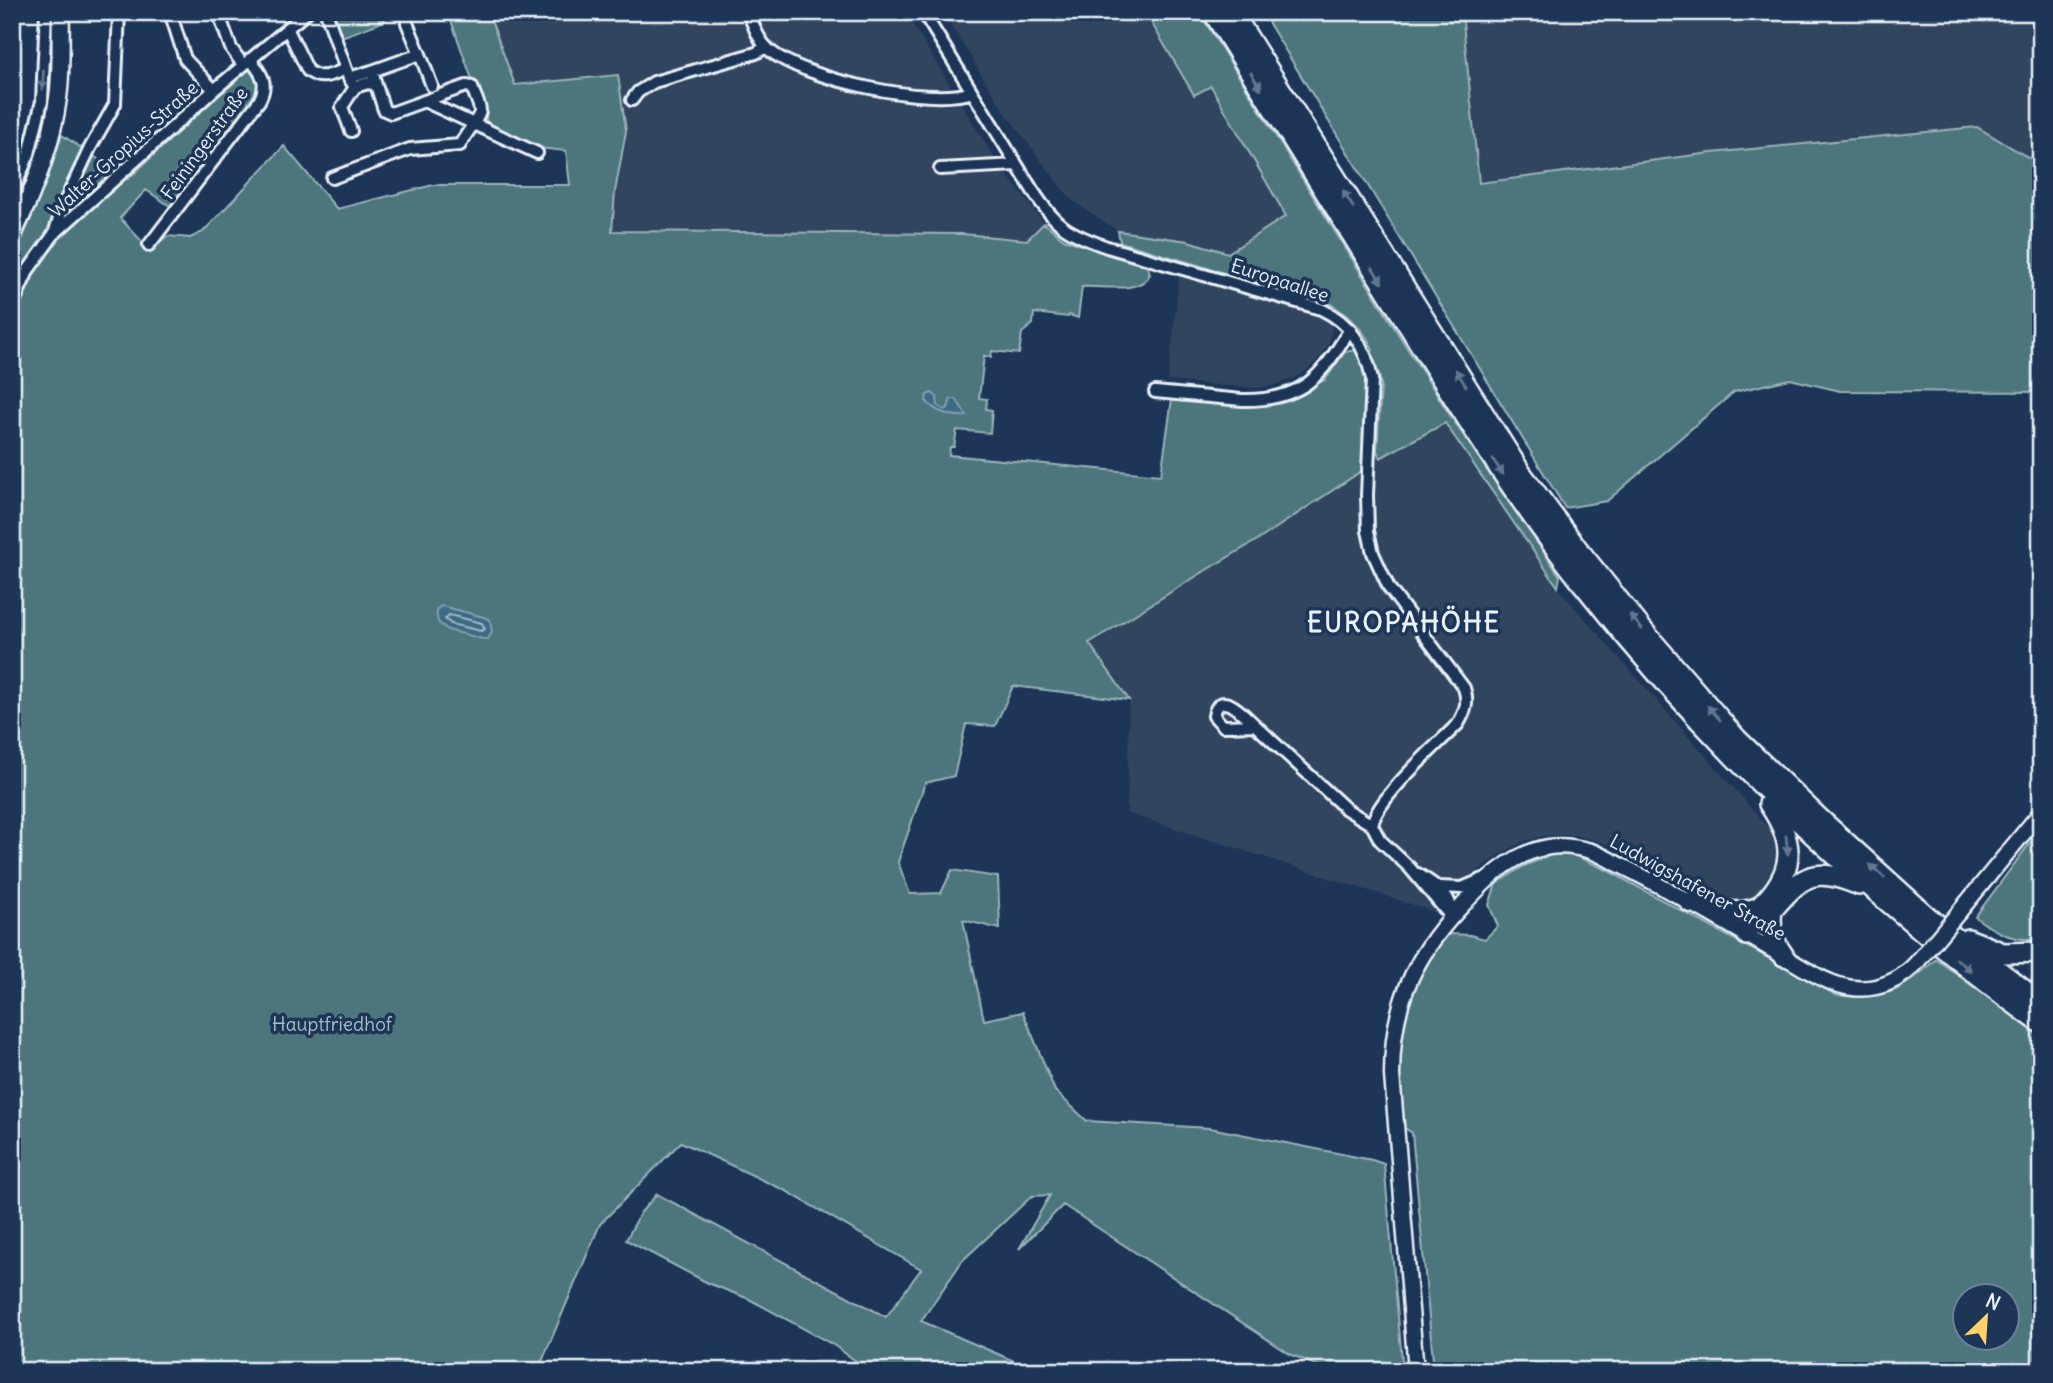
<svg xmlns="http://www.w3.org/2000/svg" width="2053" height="1383" viewBox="0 0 2053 1383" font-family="Delius,sans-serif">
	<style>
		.built { fill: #32445e }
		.green { fill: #4d767b; stroke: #9ab4ba; stroke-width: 2; fill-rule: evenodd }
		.water { fill: #3e6a83; stroke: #82a0b2; stroke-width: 2 }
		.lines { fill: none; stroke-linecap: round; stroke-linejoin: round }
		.shore { stroke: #a4bbc9; stroke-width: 2 }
		.minor-casing { stroke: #e8f1f8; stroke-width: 16 }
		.tertiary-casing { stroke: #e8f1f8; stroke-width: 19 }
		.secondary-casing { stroke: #e8f1f8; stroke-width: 21 }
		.motorway-casing { stroke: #e8f1f8; stroke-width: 24 }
		.minor { stroke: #1d3557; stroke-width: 10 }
		.tertiary { stroke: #1d3557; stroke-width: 14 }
		.secondary { stroke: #1d3557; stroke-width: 16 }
		.motorway { stroke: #1d3557; stroke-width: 19 }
		.tertiary-bridge-casing { stroke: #e8f1f8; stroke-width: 19; stroke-linecap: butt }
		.tertiary-bridge { stroke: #1d3557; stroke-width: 14 }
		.oneway { fill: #64778f }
		.labels { text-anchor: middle; stroke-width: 7; stroke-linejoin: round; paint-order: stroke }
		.street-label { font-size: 19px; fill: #e8f1f8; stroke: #1d3557 }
		.park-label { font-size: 19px; fill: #aac0c6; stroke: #1d3557 }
		.district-label { font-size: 26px; font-weight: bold; letter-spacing: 2px; fill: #e8f1f8; stroke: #1d3557 }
	</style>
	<rect width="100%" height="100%" fill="#1d3557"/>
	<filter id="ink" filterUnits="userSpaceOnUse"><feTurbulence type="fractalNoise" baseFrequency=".0143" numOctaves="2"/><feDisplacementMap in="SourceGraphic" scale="14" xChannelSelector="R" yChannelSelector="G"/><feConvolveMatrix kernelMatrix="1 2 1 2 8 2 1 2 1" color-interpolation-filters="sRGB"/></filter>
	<g filter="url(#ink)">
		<!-- built -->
		<path class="built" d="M488,12H905L997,162L1044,223L1027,240L963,234L611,231L615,192L515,85Z
			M943,12H1145L1194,95L1210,86L1287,216L1228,253L1188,241L1118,231L1073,201L1060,186L1004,111Z
			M1462,12H2041V157L2030,158L1977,127L1711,153L1479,183Z
			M1179,277L1302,310L1327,320L1332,328L1329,342L1321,356L1307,370L1294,378L1272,386L1255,388L1168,381Z
			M1445,423L1562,593L1775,835L1776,861L1766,884L1750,902L1736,905L1702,897L1602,842L1574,835L1544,836L1522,842L1504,852L1486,864L1435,912L1127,813L1129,700L1089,643L1208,569L1261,538L1380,458Z"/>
		<!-- green -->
		<path class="green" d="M331,12H382L385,21L339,38L340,32L336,28Z
			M448,12H488L515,85L618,75L626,131L615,192L612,231L963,234L1027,240L1044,223L1064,239L1148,267L1150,274C1141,295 1100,285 1082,287L1078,318L1069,315L1068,317L1034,313L1033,324L1022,333L1019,354L992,351L991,357L984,356L979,398L987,399L986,409L992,410L990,433L957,430L954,447H950L949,455L1161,475L1172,399L1242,405L1277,402L1325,380L1345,352L1355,350L1362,357L1373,350C1364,329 1351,318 1333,305L1120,242L1118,231L1188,241L1228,253L1286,216L1211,86L1194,95L1145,12H1199L1404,343L1457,426L1560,576L1558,587L1445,423L1380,458L1377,451L1381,385L1379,374L1367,383L1363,470L1261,538L1208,569L1089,643L1129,700L1013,686L995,726L966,724L954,776L925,783L898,862L910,894L941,893L952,870L998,877L1000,929L963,920L984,1020L1023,1012L1055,1091L1087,1121L1210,1128L1372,1160L1384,1164L1403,1371H1330L1290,1354L1063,1205L1019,1249L1050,1195L1032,1196L963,1260L921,1321L1014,1361L1072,1367L1077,1371H870L832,1344L749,1299L708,1283L626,1240L641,1212L657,1194L886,1317L921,1269L786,1191L681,1142L600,1224L538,1371H12V315L18,310L12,305V257L22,240L48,178L62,135L128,179L200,112L251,67L260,75L258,97L173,208L146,190L120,218L149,249L168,236L190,238L203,232L284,146L337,209L433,185H570L566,151L538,148L488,124Z
			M1262,12H1462L1479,183L1711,153L1977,127L2029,158L2041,157V392L1840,391L1790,379L1734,392L1607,501L1565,508Z
			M2041,828V938C2015,943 1995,932 1975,917Z
			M1555,853L1576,856L1607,870L1836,995C1884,1001 1902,992 1936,959L2041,1037V1371H1434L1412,1133L1400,1125C1397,1049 1392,993 1449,934L1470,935L1485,939L1498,926L1489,905L1496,884L1524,866ZM1966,1296H2008V1338H1966Z"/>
		<!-- water -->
		<path class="water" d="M932,393L937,397L938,406L945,410L948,408L951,399H956L967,416C951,417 937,413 926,401L927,395Z
			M441,606L484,617L490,620L492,632L488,639H483L448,630L438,622L436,610Z"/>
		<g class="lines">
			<!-- shore -->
			<path class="shore" d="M449,615L482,623L485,629L481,631L451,624L445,619Z"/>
			<defs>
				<path id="minor" d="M170,12L185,59L214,90
					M218,12L231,48L243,65
					M326,12L349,78L355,87L368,83L376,85L372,71L349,78
					M748,12C754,26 758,40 769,50C803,79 930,107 972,92
					M923,12L1033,191C1056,226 1067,233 1107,247L1321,309C1351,323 1366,347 1372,379L1367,495L1368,531L1373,553L1389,588L1464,688C1469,702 1465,712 1458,724C1437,745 1377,798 1372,825L1380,840L1410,868L1451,917
					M407,23L420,54
					M287,28L308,71C322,81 331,75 346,69
					M372,71L420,54L432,86
					M632,100L638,92L654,82L756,53L766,47
					M424,101L537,153
					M351,131L342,107L355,87
					M940,169L1017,165
					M332,178L410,149L460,145C464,136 481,116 480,110C479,103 474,94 472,87L466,86L391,113L384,110L376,85
					M12,194L29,154L42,101L46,12
					M54,234L63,206L90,148L115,104L119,12
					M149,245L259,101C269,83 262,74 250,59
					M12,306L29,269L54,234L214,90L307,12
					M1155,392L1242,400C1303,401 1321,377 1350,329
					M1255,725C1245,716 1219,686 1214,716L1223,726L1255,725L1346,809L1372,825
					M1418,874C1434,885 1454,894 1451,917
					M1439,887L1462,888L1483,879"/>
				<path id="tertiary" d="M1959,912L2041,812
					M1416,1371L1392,1075C1392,1006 1412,959 1459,909C1484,882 1511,853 1549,847C1562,845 1577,847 1591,851C1602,855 1613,862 1624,867C1678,894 1729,925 1781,955C1803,967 1827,985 1853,988C1878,991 1902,980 1918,961"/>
				<path id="secondary" d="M12,236C33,193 52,146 58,98C62,70 60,41 61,12"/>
				<path id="motorway" d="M1213,12C1273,108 1332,203 1392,299C1451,394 1510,491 1579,579C1682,710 1797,828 1926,934C1963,964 2001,995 2041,1023
					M1232,12L1521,473L1577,548L1641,628L1737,739L1820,819L1928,917L2041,1003
					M1690,902C1715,909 1736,918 1761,906
					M1774,908C1804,873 1816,867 1859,885
					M1772,911C1769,928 1773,942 1784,956
					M1747,935C1748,919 1757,909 1768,898C1797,865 1792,838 1769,804
					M1968,939L2003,953L2041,952"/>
			</defs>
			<!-- minor casing -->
			<use href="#minor" class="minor-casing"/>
			<!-- tertiary casing -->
			<use href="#tertiary" class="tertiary-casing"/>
			<!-- secondary casing -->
			<use href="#secondary" class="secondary-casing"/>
			<!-- motorway casing -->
			<use href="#motorway" class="motorway-casing"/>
			<!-- minor -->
			<use href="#minor" class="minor"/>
			<!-- tertiary -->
			<use href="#tertiary" class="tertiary"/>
			<!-- secondary -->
			<use href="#secondary" class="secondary"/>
			<!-- motorway -->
			<use href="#motorway" class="motorway"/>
			<defs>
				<path id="tertiary-bridge" d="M1918,961L1959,912"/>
			</defs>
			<!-- tertiary-bridge casing -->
			<use href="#tertiary-bridge" class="tertiary-bridge-casing"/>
			<!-- tertiary-bridge -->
			<use href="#tertiary-bridge" class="tertiary-bridge"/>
		</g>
		<!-- one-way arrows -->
		<defs><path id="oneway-solid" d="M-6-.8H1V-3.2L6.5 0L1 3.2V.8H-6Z" transform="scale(1.75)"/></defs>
		<g class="oneway">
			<use href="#oneway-solid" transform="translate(43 80) rotate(93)"/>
			<use href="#oneway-solid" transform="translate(1256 81) rotate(58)"/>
			<use href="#oneway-solid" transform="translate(1348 199) rotate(-122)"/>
			<use href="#oneway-solid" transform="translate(1377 275) rotate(58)"/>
			<use href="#oneway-solid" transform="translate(1461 378) rotate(-122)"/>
			<use href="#oneway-solid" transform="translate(1498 467) rotate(57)"/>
			<use href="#oneway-solid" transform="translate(1636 622) rotate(-129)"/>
			<use href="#oneway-solid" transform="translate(1714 713) rotate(-131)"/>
			<use href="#oneway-solid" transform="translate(1787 845) rotate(84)"/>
			<use href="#oneway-solid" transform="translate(1877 871) rotate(-138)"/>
			<use href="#oneway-solid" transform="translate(1964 965) rotate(39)"/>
		</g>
	</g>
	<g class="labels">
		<!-- street labels -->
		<g class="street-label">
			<text transform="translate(204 143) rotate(-54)" y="7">Feiningerstraße</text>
			<text transform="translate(123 149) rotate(-42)" y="7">Walter-Gropius-Straße</text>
			<text transform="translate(1280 280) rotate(18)" y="7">Europaallee</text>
			<text transform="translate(1698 887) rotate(29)" y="7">Ludwigshafener Straße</text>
		</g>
		<!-- park labels -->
		<g class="park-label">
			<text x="332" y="1031">Hauptfriedhof</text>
		</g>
		<!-- district labels -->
		<g class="district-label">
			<text x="1404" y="632">EUROPAHÖHE</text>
		</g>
	</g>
	<!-- margin -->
	<rect width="2053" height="1383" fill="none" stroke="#1d3557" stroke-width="42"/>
	<rect x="21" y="21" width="2011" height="1341" fill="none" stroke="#e8f1f8" stroke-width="2.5" filter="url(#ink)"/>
	<!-- north arrow -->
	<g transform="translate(1986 1317) rotate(25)"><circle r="33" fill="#1d3557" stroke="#6e8097" stroke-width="2"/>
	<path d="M0-5L12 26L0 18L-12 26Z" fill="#ffd166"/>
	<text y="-10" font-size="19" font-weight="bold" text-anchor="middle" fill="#e8f1f8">N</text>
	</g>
</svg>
